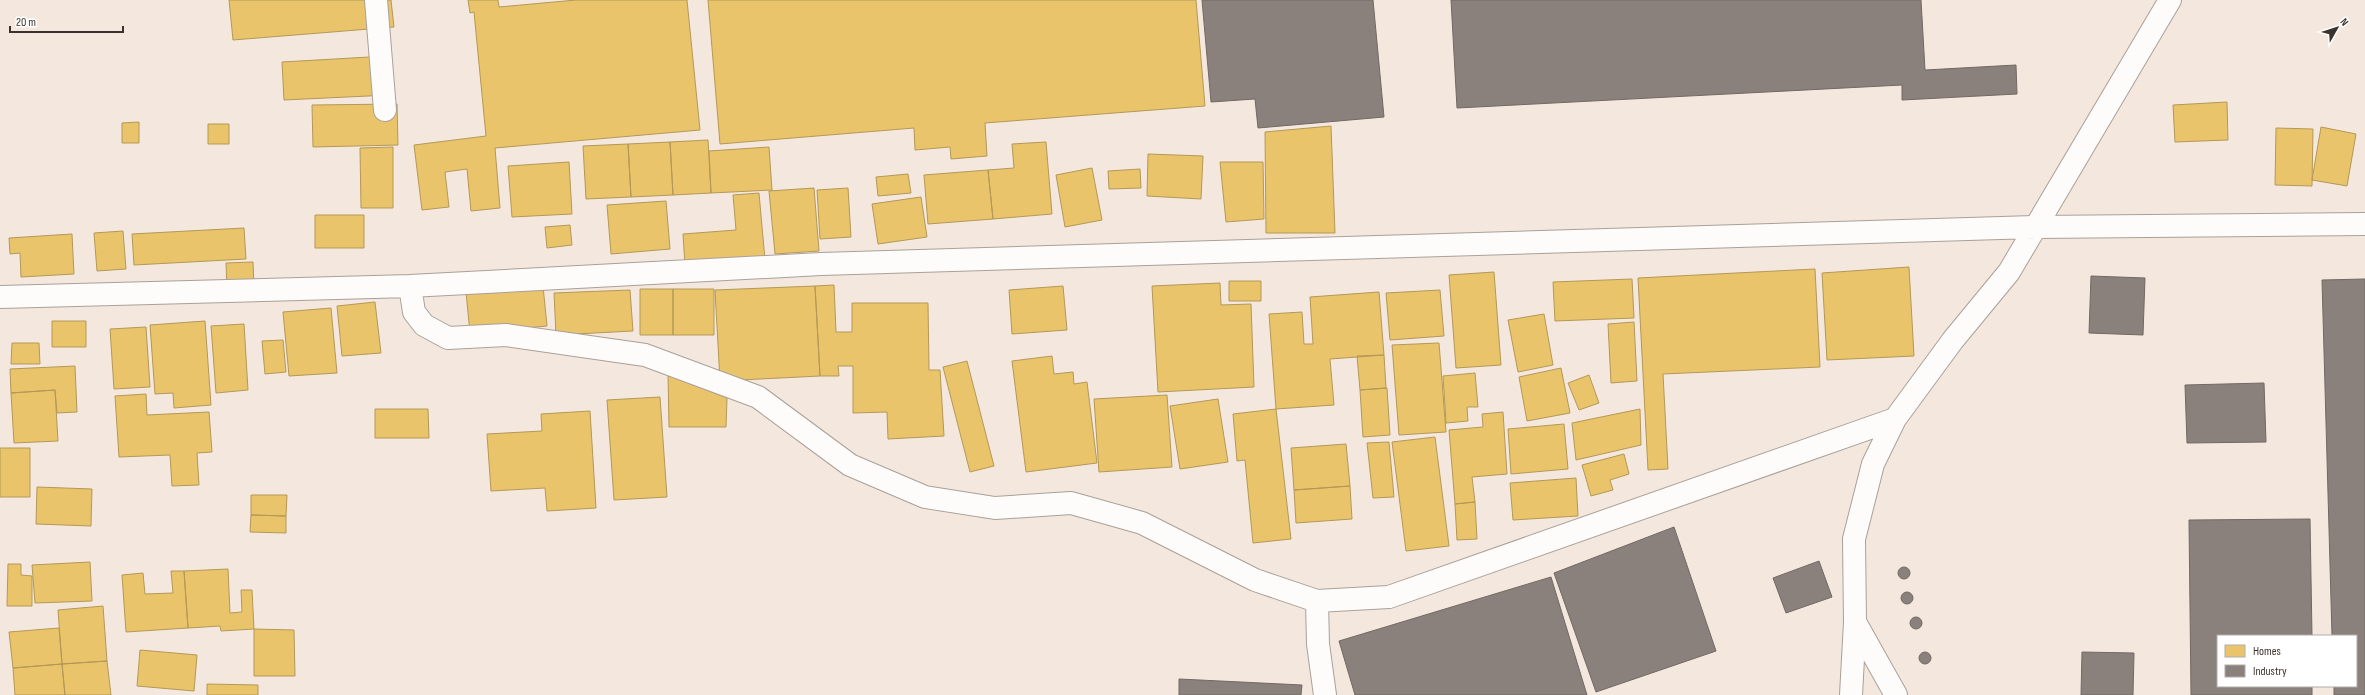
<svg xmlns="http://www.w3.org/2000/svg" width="2365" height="695" viewBox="0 0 2365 695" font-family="'Sofia Sans Condensed',sans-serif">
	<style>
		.homes { fill: #e9c46a; stroke: #b49857 }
		.industry { fill: #8a817c; stroke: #726964 }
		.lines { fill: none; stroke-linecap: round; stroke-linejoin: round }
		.minor-casing { stroke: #a9a099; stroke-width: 24 }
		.minor { stroke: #fdfcfa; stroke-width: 22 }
	</style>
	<rect width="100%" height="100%" fill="#f4e8de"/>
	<!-- homes -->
	<path class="homes" d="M229,0H391L394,27L233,40Z
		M468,0H498L499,7L576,0H687L700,130L495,148L500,208L471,211L467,169L445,172L449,207L422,210L414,145L486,136L474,12L470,13Z
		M708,0H1196L1205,106L985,123L987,156L951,159L950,147L915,150L914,128L720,144Z
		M387,56L389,95L284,100L282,62Z
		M2227,102L2228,140L2175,142L2173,105Z
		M397,104L398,145L313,147L312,105Z
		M139,122V143H122V123Z
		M208,124H229V144H208Z
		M1331,126L1335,233H1266L1265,132Z
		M2321,127L2356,134L2347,186L2312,180Z
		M2276,128L2313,129L2312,186L2275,185Z
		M708,140L711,193L673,195L670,142Z
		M670,142L673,195L631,197L628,144Z
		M1046,142L1052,214L993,219L988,170L1014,168L1012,144Z
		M628,144L631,197L586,199L583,146Z
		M393,147V208H361L360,148Z
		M769,147L772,190L711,193L709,151Z
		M1148,154L1203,156L1201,199L1147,196Z
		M569,162L572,214L512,217L508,166Z
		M1220,162H1263L1264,219L1226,222Z
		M1092,168L1102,220L1065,227L1056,175Z
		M1140,169L1141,188L1109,189L1108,171Z
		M988,170L993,219L928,224L924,175Z
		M908,174L911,193L878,196L876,177Z
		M814,188L819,251L775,254L769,191Z
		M848,188L851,237L820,239L817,190Z
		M759,193L765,260L685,266L683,234L736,230L733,195Z
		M921,197L927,237L878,244L872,204Z
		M666,201L670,249L611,254L607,205Z
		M315,215H364V248H315Z
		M570,225L572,245L547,248L545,227Z
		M244,228L246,259L134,265L132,234Z
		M123,231L126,269L97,271L94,233Z
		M72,234L74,274L21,277L20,253L10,254L9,238Z
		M253,262L254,287L227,289L226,263Z
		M1909,267L1914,356L1827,360L1822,273Z
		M1815,269L1820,367L1663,374L1668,469L1648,470L1638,278Z
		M1494,272L1501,365L1456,368L1449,275Z
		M1632,279L1634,318L1555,321L1553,282Z
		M1229,281H1261V301H1229Z
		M1220,283L1221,305L1251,304L1254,387L1158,392L1152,286Z
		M834,285L836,332H852V303H928L929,370H940L944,436L888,439L887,412L853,413V366H838L839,376H820L815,286Z
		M543,286L547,326L470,333L466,292Z
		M815,286L820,376L720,381L715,290Z
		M1063,286L1067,330L1012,334L1009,290Z
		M640,289H673V335H640Z
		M673,289H714V335H673Z
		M630,290L633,331L556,335L554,293Z
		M1440,290L1444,336L1390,340L1386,293Z
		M1379,292L1384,355L1330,359L1334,405L1276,409L1269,314L1302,312L1304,344H1313L1310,297Z
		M375,302L381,353L342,356L337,306Z
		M331,308L337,373L289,376L283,312Z
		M1544,314L1553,365L1518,372L1508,320Z
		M52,321H86V347H52Z
		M205,321L211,405L174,408L173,393L155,394L150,325Z
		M1634,322L1637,381L1611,383L1608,324Z
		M244,324L248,390L216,393L211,326Z
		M146,327L150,387L114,389L110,329Z
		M283,340L286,372L265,374L262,341Z
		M12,343H39L40,364H11Z
		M1439,343L1446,432L1399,435L1392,345Z
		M1384,355L1386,388L1360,390L1357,356Z
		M1052,356L1054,374L1073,372L1074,384L1087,382L1097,463L1026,472L1012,361Z
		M967,361L994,466L970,472L943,367Z
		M75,366L77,412L57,413L55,390L11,393L10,369Z
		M1561,368L1570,413L1527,421L1519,377Z
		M1475,373L1478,407H1467L1468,421L1446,423L1443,376Z
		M668,374L727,398L726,427H669Z
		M1589,375L1599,403L1579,410L1568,383Z
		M1387,388L1390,435L1363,437L1360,390Z
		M55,390L58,441L14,443L11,393Z
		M146,394L147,415L209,412L212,452L197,453L199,485L172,486L170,455L119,457L115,396Z
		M1167,395L1172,467L1099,472L1094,399Z
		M660,397L667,497L614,500L607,400Z
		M1218,399L1228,462L1180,469L1170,406Z
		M375,409H428L429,438H375Z
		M1276,409L1291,539L1253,543L1245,460L1237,461L1233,414Z
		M1640,409L1641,445L1576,460L1572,423Z
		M590,411L596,508L547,511L545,488L491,491L487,434L542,431L541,414Z
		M1503,412L1507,474L1472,477L1475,502L1455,504L1449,430L1483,427L1482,414Z
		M1564,424L1568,469L1511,474L1508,429Z
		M1435,437L1449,546L1406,551L1392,442Z
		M1389,442L1394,497L1373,498L1367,443Z
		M1346,444L1350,486L1294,490L1291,448Z
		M0,448H30V497H0Z
		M1624,454L1629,474L1610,480L1613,490L1591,496L1582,465Z
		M1576,478L1578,516L1513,520L1510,483Z
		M1350,486L1352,519L1296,523L1294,490Z
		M37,487L92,489L91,526L36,524Z
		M251,495H287L286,516L251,515Z
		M1475,502L1477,539L1457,540L1455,504Z
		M251,515L286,516V533L250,532Z
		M90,562L92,601L35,603L32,565Z
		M8,564H21V575L32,576V606H7Z
		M228,569L230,613L242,612L241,590H252L254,629L221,631L220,626L188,628L184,571Z
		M171,571H184L188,628L126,632L122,575L143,573L145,594L173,593Z
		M103,606L107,661L62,664L58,610Z
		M59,628L62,664L13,668L9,632Z
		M254,629L294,630L295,676H254Z
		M140,650L197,655L194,691L137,686Z
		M107,661L111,695H65L62,664Z
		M62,664L65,695H15L13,668Z
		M207,684L258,685V695H207Z"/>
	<!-- industry -->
	<path class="industry" d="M1202,0H1373L1384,117L1258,128L1255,99L1211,102Z
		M1451,0H1921L1925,70L2016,65L2017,94L1902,100V85L1457,108Z
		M2091,276L2145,278L2143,335L2089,333Z
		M2365,279V695H2334V686H2356V636H2332L2322,280Z
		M2264,383L2266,442L2187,443L2185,385Z
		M2310,519L2312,636H2218V686H2312V695H2191L2189,520Z
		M1674,527L1716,651L1596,692L1554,573Z
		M1819,561L1832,597L1786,613L1773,578Z
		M1898 573a6 6 0 1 1 12 0a6 6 0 1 1-12 0Z
		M1551,577L1587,695H1355L1339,641Z
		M1901 598a6 6 0 1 1 12 0a6 6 0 1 1-12 0Z
		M1910 623a6 6 0 1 1 12 0a6 6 0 1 1-12 0Z
		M1919 658a6 6 0 1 1 12 0a6 6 0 1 1-12 0Z
		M2082,652L2134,653L2133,695H2081Z
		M1179,679L1302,685L1301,695H1179Z"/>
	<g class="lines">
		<defs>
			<path id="minor" d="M376,0L385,110
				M410,286L414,312L424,325L448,338L506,335L645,355L758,397L850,465L925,497L995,508L1071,503L1142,523L1255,580L1317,601L1389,597L1895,419
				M0,297L410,286L821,264L2036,227L2365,224
				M1317,601L1318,644L1325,695
				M1855,622L1896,695
				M1851,695L1855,622L1854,539L1873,464L1895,419L1953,340L2009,272L2170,0"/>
		</defs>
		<!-- minor casing -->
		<use href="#minor" class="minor-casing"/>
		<!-- minor -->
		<use href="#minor" class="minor"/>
	</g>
	<!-- legend -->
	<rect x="2217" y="635" width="140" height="52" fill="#ffffff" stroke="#b0adab"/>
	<rect x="2225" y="645" width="20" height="12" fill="#e9c46a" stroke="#b0adab"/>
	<text x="2253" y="655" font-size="12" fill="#3a322c">Homes</text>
	<rect x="2225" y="665" width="20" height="12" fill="#8a817c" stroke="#b0adab"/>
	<text x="2253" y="675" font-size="12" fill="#3a322c">Industry</text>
	<!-- north arrow -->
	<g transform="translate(2337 28) rotate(51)" stroke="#ffffff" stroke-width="3" paint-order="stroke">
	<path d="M0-3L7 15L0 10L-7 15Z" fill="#3a322c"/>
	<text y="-6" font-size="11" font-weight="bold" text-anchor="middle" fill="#3a322c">N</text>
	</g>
	<!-- scale -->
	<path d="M10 26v6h113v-6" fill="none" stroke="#3a322c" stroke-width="2"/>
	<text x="16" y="26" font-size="12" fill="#3a322c" stroke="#ffffff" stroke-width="3" paint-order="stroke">20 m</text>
</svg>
